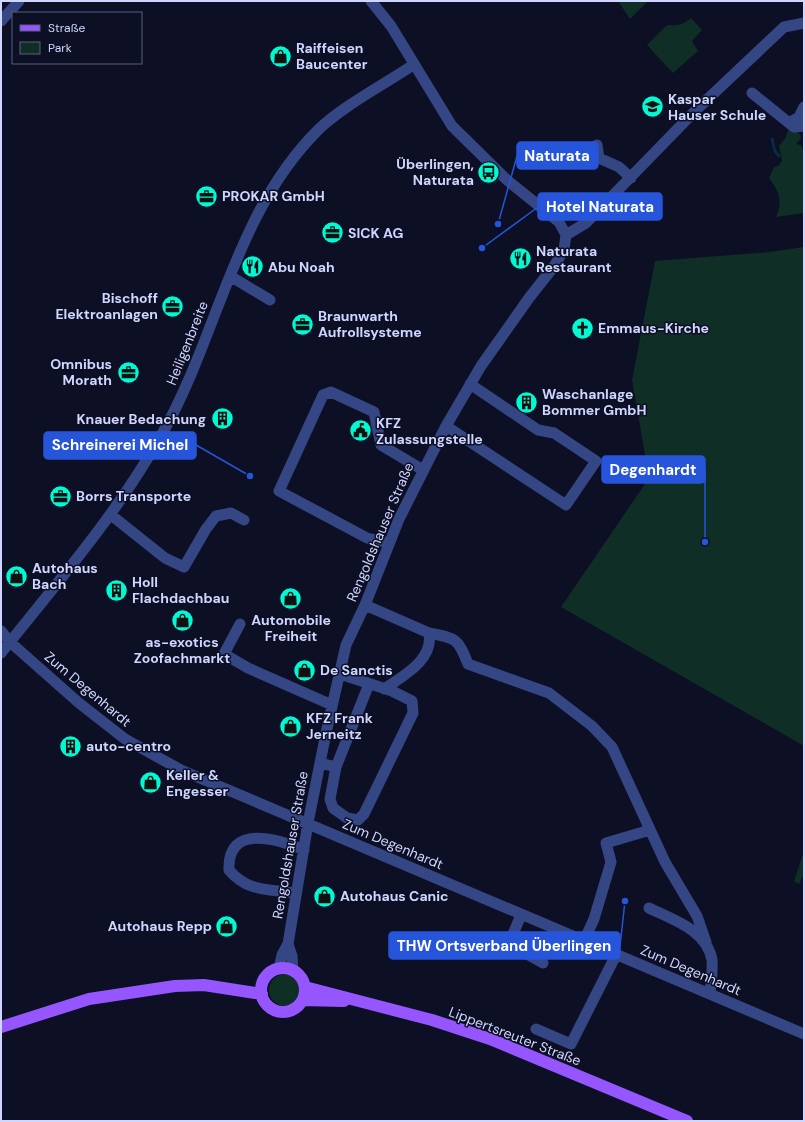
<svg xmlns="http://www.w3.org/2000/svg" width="805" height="1122" viewBox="0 0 805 1122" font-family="'DM Sans',sans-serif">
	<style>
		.green { fill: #0f2e25 }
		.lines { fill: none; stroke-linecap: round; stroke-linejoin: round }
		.stream { stroke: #072c43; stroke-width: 3 }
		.minor { stroke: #354685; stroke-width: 11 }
		.major { stroke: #9556ff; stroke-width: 12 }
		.labels { text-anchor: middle; stroke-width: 3; stroke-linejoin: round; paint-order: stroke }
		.poi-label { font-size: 14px; font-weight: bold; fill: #cfd6ff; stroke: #0d0f24; text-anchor: start }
		.street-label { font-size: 14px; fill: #cfd6ff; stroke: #0d0f24 }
		.leader { fill: none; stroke: #2655da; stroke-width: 1.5 }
		.callout-dot { fill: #2655da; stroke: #0d0f24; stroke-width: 1.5 }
		.callout { fill: #2655da; stroke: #2655da; stroke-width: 1.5 }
		.callout-label { font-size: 15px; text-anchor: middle; font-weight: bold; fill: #fff }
	</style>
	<rect width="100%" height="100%" fill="#0d0f24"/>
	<!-- green -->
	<path class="green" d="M618,1H648L630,19Z
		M691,18L702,30L692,41L698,51L673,73L647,45L667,25C677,26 683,25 691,18Z
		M789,128L799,133L801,138L796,144L801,145L804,152V213L776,217C783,201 779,191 769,178L774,167L778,166L782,161L779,146L785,139Z
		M804,247V746L561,607L649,478L632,380L655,261L769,252Z
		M804,851V874L799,884L794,881Z
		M269 990a16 16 0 1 1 32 0a16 16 0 1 1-32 0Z"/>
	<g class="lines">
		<!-- stream -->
		<path class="stream" d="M772,139L775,151L779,156"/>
		<!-- minor -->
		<path class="minor" d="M371,1L391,26L452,126L507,180L559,222L566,235
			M1,21L19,1
			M752,93L794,127L804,126
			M789,123L799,117L804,107
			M597,145L599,158L619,167L631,178
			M566,235L586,223L695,111L784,27L804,23
			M230,276L270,300
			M446,426L566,505L596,461L554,433L538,430L470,384
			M111,515L165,558L184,567L206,529L216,516L231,513L244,520
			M389,543L367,538L279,491L323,395L331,392L374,412L381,445L423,470
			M365,605L429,633C434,660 403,676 384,689
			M240,624L224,654L248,668L332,705
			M1,631L10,642L79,703L125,739L181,770L804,1034
			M429,633C456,638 458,638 468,664L549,693L592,726L612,747L665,862L697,916L706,942
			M1,653C58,582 117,514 162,434C219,334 234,213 319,129C343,106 385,84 413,65
			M320,763L336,767L369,684
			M336,767L330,799L333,808L347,818L358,820L364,814L413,713L412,701L392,691L340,674
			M295,893C269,889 247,892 229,870C227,823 278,839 304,850
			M649,908C673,920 707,930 712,960C713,970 711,983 710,994
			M521,915L513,934L516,948L543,963
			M584,941L594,919L611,862L606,843L650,830
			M288,944L292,956L293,971
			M279,969L282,955L288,944L308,823L326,733L346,645L365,605L399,519L446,426L481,366L529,298L555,265L564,249L566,235
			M536,1029L571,1044L616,955"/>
		<!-- major -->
		<path class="major" d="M261 990a22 22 0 1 1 44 0a22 22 0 1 1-44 0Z
			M305,987L432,1020L490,1039L687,1121
			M303,1000L344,1001
			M1,1027L89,999L175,986L204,985L262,994"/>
	</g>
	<!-- icons -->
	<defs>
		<symbol id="shop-disc" viewBox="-11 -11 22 22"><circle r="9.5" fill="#00fad4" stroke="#0d0f24"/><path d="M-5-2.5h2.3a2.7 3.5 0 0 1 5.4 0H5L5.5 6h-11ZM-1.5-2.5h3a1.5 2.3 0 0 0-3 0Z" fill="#111"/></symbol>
		<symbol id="school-disc" viewBox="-11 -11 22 22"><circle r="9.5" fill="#00fad4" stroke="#0d0f24"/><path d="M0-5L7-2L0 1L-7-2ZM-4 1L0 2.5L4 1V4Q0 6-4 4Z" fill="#111"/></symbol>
		<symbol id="bus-disc" viewBox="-11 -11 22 22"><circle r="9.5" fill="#00fad4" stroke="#0d0f24"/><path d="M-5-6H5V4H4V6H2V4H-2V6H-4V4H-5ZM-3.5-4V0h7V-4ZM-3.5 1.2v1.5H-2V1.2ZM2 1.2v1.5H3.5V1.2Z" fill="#111"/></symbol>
		<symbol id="office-disc" viewBox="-11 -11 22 22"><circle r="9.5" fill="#00fad4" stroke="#0d0f24"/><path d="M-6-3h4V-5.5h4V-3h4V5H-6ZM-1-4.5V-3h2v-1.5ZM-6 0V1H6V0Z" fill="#111"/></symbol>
		<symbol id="restaurant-disc" viewBox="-11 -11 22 22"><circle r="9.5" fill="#00fad4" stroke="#0d0f24"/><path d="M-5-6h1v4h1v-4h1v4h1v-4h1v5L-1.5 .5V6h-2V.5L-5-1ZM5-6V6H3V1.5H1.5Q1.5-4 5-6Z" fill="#111"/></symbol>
		<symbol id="church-disc" viewBox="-11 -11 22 22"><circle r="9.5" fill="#00fad4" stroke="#0d0f24"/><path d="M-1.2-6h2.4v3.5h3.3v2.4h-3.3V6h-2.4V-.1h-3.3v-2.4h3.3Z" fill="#111"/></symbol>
		<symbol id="building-disc" viewBox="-11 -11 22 22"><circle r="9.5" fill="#00fad4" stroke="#0d0f24"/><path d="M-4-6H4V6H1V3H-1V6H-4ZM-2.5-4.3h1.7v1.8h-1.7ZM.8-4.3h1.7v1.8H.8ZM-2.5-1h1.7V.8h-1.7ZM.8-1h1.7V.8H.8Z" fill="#111"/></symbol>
		<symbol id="civic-disc" viewBox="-11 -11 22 22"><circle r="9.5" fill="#00fad4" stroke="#0d0f24"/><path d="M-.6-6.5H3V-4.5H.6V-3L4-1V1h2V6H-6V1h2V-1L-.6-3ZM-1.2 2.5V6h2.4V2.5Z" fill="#111"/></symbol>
	</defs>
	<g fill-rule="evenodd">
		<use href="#shop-disc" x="268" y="44" width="25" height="25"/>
		<use href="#school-disc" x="640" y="94" width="25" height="25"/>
		<use href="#bus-disc" x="476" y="160" width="25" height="25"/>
		<use href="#office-disc" x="194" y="184" width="25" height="25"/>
		<use href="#office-disc" x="320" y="220" width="25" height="25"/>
		<use href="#restaurant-disc" x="508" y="246" width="25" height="25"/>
		<use href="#restaurant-disc" x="240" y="254" width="25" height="25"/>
		<use href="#office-disc" x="160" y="294" width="25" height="25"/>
		<use href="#office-disc" x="290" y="312" width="25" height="25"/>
		<use href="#church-disc" x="570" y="316" width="25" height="25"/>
		<use href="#office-disc" x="116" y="360" width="25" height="25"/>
		<use href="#building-disc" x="514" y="390" width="25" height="25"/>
		<use href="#building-disc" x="210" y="406" width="25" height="25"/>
		<use href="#civic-disc" x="348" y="418" width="25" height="25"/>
		<use href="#office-disc" x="48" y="484" width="25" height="25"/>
		<use href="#shop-disc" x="4" y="564" width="25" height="25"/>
		<use href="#building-disc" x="104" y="578" width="25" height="25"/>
		<use href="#shop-disc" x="278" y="586" width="25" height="25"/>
		<use href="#shop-disc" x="170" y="608" width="25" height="25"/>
		<use href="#shop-disc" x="292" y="658" width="25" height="25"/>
		<use href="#shop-disc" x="278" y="714" width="25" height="25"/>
		<use href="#building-disc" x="58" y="734" width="25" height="25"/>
		<use href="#shop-disc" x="138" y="770" width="25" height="25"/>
		<use href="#shop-disc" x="312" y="884" width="25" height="25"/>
		<use href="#shop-disc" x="214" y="914" width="25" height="25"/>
	</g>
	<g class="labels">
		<!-- poi labels -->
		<g class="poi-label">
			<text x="296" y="53">Raiffeisen<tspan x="296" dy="16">Baucenter</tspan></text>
			<text x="668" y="104">Kaspar<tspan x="668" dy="16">Hauser Schule</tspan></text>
			<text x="474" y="169" text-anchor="end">Überlingen,<tspan x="474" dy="16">Naturata</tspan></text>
			<text x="222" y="201">PROKAR GmbH</text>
			<text x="348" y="238">SICK AG</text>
			<text x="536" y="256">Naturata<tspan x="536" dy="16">Restaurant</tspan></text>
			<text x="268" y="272">Abu Noah</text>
			<text x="158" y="303" text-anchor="end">Bischoff<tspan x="158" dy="16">Elektroanlagen</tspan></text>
			<text x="318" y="321">Braunwarth<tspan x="318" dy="16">Aufrollsysteme</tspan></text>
			<text x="598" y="333">Emmaus-Kirche</text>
			<text x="112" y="369" text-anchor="end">Omnibus<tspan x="112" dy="16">Morath</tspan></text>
			<text x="542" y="399">Waschanlage<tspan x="542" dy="16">Bommer GmbH</tspan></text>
			<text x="206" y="424" text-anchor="end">Knauer Bedachung</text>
			<text x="376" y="428">KFZ<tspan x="376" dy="16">Zulassungstelle</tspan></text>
			<text x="76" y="501">Borrs Transporte</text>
			<text x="32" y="573">Autohaus<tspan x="32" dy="16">Bach</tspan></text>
			<text x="132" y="587">Holl<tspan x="132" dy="16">Flachdachbau</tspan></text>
			<text x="291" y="625" text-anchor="middle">Automobile<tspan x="291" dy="16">Freiheit</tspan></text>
			<text x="182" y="647" text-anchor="middle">as-exotics<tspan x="182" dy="16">Zoofachmarkt</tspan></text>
			<text x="320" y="675">De Sanctis</text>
			<text x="306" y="723">KFZ Frank<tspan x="306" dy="16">Jerneitz</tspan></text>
			<text x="86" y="751">auto-centro</text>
			<text x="166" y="780">Keller &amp;<tspan x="166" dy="16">Engesser</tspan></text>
			<text x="340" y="901">Autohaus Canic</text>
			<text x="212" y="931" text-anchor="end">Autohaus Repp</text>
		</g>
		<!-- street labels -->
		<g class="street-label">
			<text transform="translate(187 343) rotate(-68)" y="5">Heiligenbreite</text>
			<text transform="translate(380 532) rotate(-67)" y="5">Rengoldshauser Straße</text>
			<text transform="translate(88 689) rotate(40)" y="5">Zum Degenhardt</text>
			<text transform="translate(393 844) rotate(23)" y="5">Zum Degenhardt</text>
			<text transform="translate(290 845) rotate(-80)" y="5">Rengoldshauser Straße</text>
			<text transform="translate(691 970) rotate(23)" y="5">Zum Degenhardt</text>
			<text transform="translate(515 1036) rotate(21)" y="5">Lippertsreuter Straße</text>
		</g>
	</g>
	<!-- callouts -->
	<path class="leader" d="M498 224L517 156M482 248L538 207M250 476L196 445M705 542L705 470M625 901L620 946"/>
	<g class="callout-dot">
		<circle cx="498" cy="224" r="4"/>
		<circle cx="482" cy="248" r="4"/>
		<circle cx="250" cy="476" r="4"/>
		<circle cx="705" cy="542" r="4"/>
		<circle cx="625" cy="901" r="4"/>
	</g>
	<g class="callout">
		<rect x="517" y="142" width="81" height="27" rx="4"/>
		<rect x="538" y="193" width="124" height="27" rx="4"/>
		<rect x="44" y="432" width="152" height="27" rx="4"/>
		<rect x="602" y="456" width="103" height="27" rx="4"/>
		<rect x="389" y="932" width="231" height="27" rx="4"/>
	</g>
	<g class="callout-label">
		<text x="557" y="161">Naturata</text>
		<text x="600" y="212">Hotel Naturata</text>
		<text x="120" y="450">Schreinerei Michel</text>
		<text x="653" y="475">Degenhardt</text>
		<text x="504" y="951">THW Ortsverband Überlingen</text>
	</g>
	<!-- border -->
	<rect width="805" height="1122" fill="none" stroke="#cfd6ff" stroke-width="4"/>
	<!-- legend -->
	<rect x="12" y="12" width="130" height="52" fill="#0d0f24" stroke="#5b5f7c"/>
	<rect x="20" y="25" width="20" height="6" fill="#9556ff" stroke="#5b5f7c"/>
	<text x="48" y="32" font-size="12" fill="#cfd6ff">Straße</text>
	<rect x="20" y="42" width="20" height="12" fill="#0f2e25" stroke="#5b5f7c"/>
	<text x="48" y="52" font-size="12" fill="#cfd6ff">Park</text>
</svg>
